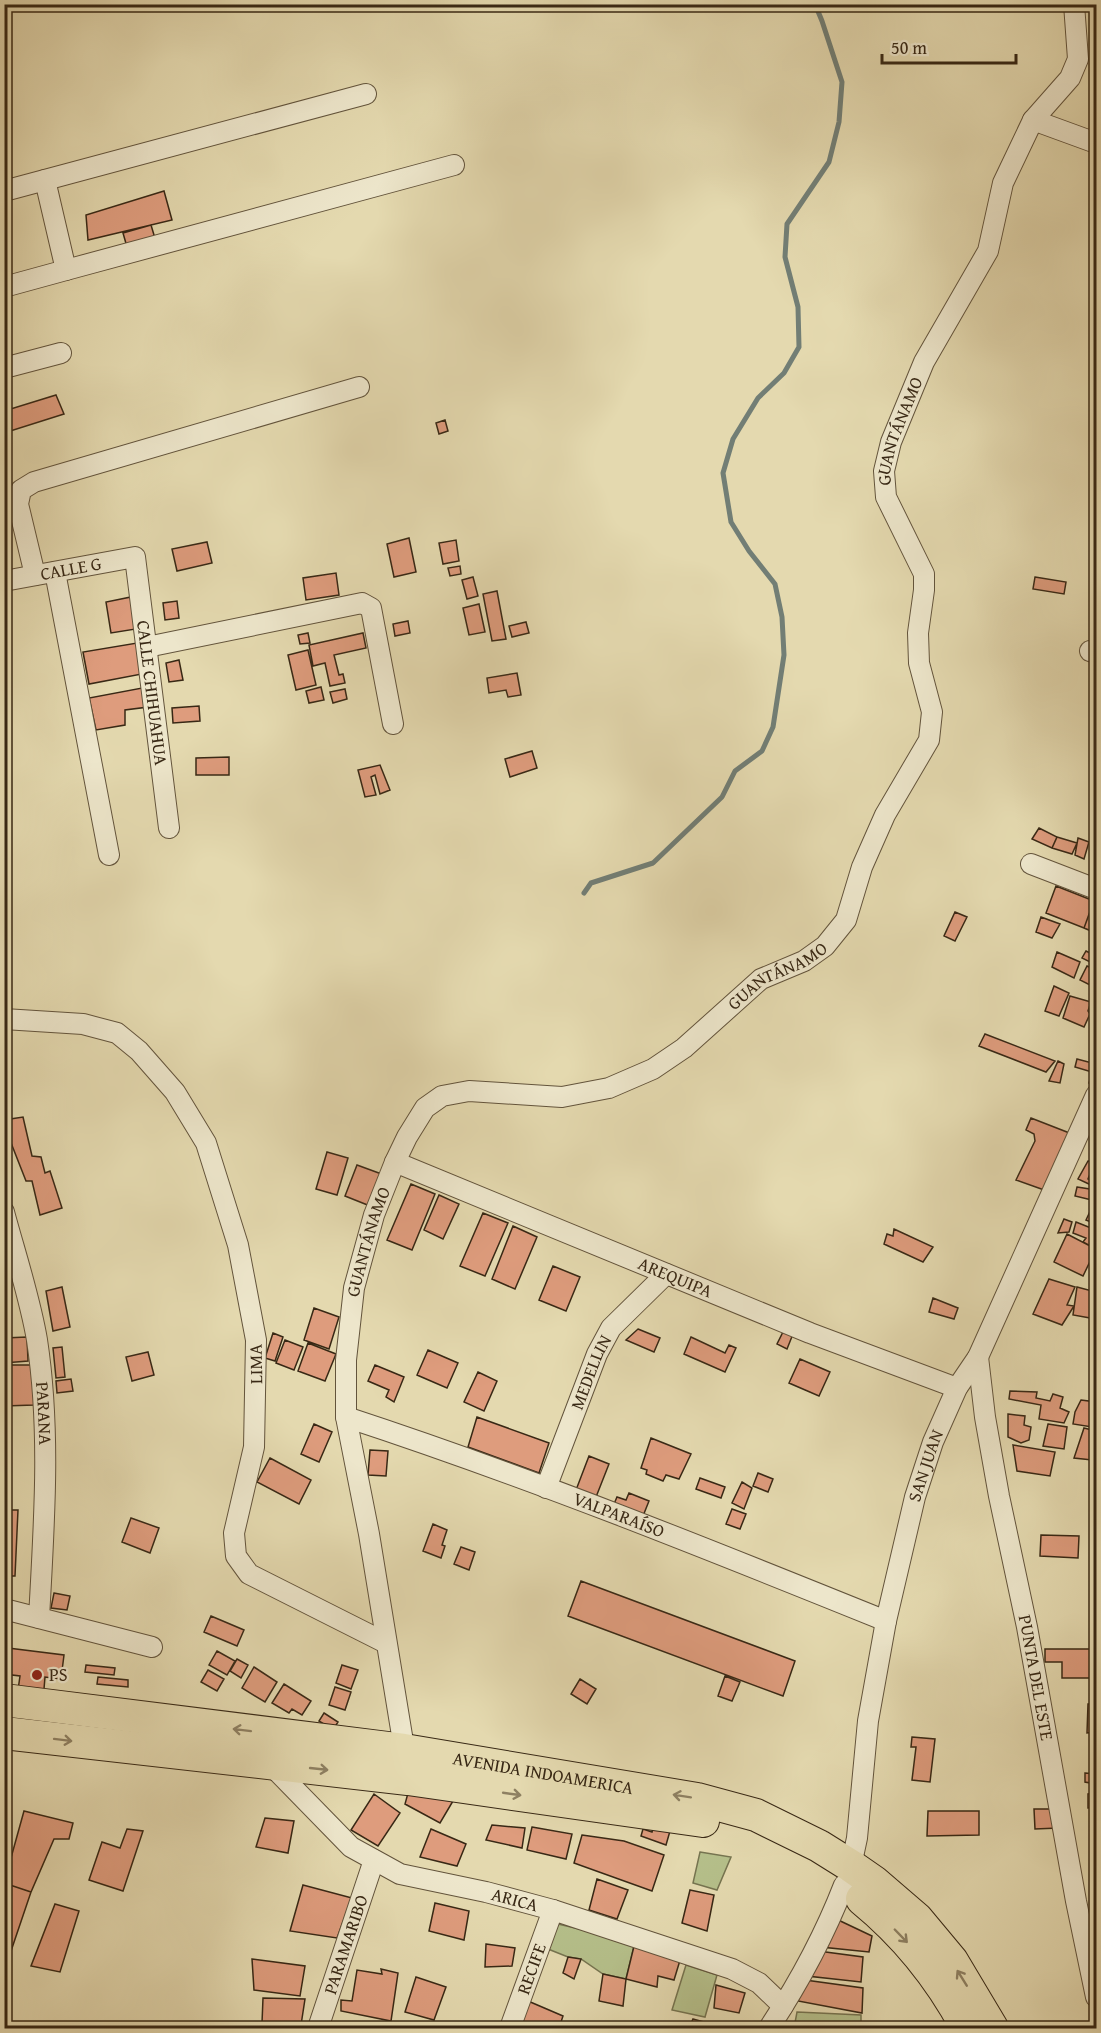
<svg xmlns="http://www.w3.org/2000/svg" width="1101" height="2033" viewBox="0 0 1101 2033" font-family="'Gentium Book Plus',serif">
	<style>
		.green { fill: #b5bf8a; stroke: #767450; stroke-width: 1.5 }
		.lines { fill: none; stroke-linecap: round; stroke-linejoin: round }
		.stream { stroke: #727e75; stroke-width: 5 }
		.building { fill: #de9c7d; stroke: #382815; stroke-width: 1.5 }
		.street-casing { stroke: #63543c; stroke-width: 22 }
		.primary-casing { stroke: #382815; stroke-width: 34 }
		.street { stroke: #ede6cb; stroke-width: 20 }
		.primary { stroke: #e4d9af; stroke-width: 32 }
		.oneway { stroke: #8e8062 }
		.poi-dot { fill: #8f2418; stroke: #ede6cb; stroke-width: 2 }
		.labels { text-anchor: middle; stroke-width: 4.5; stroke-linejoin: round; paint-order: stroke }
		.street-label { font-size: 18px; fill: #382815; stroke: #ede6cb }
		.poi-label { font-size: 18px; fill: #382815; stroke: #ede6cb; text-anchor: start }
	</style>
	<rect width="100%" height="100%" fill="#e4d9af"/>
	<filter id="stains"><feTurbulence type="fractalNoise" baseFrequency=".00333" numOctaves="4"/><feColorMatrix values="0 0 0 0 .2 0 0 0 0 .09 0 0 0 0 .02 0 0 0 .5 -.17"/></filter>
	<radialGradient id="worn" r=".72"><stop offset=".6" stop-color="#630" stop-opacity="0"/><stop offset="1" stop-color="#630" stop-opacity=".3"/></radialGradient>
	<!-- green -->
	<path class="green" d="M700,1852L731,1857L717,1890L693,1883Z
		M558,1924L635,1942L626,1979L603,1974L581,1959L568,1957L548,1949Z
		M686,1965L717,1975L705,2017L672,2010Z
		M797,2012L861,2015V2028H794Z"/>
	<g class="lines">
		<!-- stream -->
		<path class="stream" d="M584,893L591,883L653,863L722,797L735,771L762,751L773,727L784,655L782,617L775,584L749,551L731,522L723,473L733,439L758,398L784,373L799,347L798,307L785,257L787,224L829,162L839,122L842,82L822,21L815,4"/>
	</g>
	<!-- building -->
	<path class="building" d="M164,191L172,220L88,240L86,215Z
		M151,225L157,245L129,254L123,233Z
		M56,395L64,414L4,433V411Z
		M445,420L448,431L439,434L436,423Z
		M409,538L416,572L394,577L387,544Z
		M456,540L459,561L443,564L439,543Z
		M207,542L212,563L177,571L172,549Z
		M460,566L461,574L450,576L448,568Z
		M336,573L339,595L306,600L303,578Z
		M473,577L478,596L467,599L462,580Z
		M1035,577L1066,582L1064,594L1033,589Z
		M497,591L506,639L492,641L483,594Z
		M131,597L136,629L111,633L106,602Z
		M177,601L179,618L165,620L163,603Z
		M479,604L485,632L469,635L463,608Z
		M408,621L410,633L395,636L393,624Z
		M526,622L529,633L512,637L509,626Z
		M308,633L310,643L300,644L298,635Z
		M363,633L366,648L334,655L339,675L343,674L345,683L330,686L325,663L313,666L309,645Z
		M137,643L142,674L89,684L83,652Z
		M308,650L316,685L296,690L288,655Z
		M179,660L183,680L169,682L166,663Z
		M517,673L521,695L508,697L506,690L489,693L487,678Z
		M321,687L324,700L309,703L306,691Z
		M142,688L148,707L125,710V725L96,730L89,698Z
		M345,689L347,699L333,703L330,692Z
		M199,706L200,721L173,723L172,708Z
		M532,751L537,768L510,777L505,759Z
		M229,757V775H196V758Z
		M380,765L390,790L380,794L375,775L371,777L376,795L365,797L358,770Z
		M1039,828L1057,837L1052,848L1032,839Z
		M1057,837L1077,843L1072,854L1052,848Z
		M1078,838L1089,842L1084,859L1075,855Z
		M1056,886L1094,901L1084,928L1046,913Z
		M1092,906L1096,907V933L1084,928Z
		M955,912L967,917L955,941L944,936Z
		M1041,917L1060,924L1052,938L1036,932Z
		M1086,951L1094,955L1092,963L1082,958Z
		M1057,952L1080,962L1074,978L1052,967Z
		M1087,966L1096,970V988L1080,980Z
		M1054,986L1069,993L1059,1016L1045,1011Z
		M1070,996L1091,1002L1088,1011L1090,1014L1084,1027L1063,1018Z
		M985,1034L1055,1061L1046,1072L979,1046Z
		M1077,1059L1096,1064V1085L1089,1083L1092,1072L1075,1067Z
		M1058,1061L1064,1064L1060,1083L1049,1081Z
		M23,1117L32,1156L41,1157L45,1173L50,1171L62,1208L40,1215L32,1181H26L4,1125V1120Z
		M1031,1118L1072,1134L1047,1191L1016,1180L1035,1141L1034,1134L1026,1130Z
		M327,1152L348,1158L337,1195L316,1189Z
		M1088,1161L1095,1162L1088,1179L1093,1182L1091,1185L1078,1179Z
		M1095,1162H1096V1184L1088,1179Z
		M357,1165L387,1176L375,1208L345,1196Z
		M411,1184L435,1194L412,1250L387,1240Z
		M1077,1187L1096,1190V1201L1075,1196Z
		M439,1195L459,1204L443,1239L424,1230Z
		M1094,1203H1096V1224L1086,1220Z
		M483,1213L508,1223L485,1276L460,1266Z
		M1064,1219L1072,1222L1069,1232L1058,1233Z
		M1076,1222L1096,1230V1249L1083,1242L1086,1238L1073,1233Z
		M513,1226L537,1237L515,1289L492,1279Z
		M894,1229L933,1247L923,1262L884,1244L887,1234L893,1236Z
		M1067,1234L1096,1249L1083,1276L1054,1262Z
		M553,1266L580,1277L566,1311L539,1300Z
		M1049,1279L1075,1287L1067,1305L1074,1306L1062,1325L1033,1314Z
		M62,1287L70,1327L53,1331L46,1291Z
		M1077,1287L1096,1292V1319L1073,1315Z
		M933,1298L958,1308L954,1319L929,1312Z
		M314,1308L339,1317L329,1349L304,1340Z
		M638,1329L660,1338L654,1352L626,1340Z
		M784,1330L793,1334L787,1349L777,1344Z
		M273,1333L283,1337L275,1361L265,1358Z
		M27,1337L28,1361L4,1363V1338Z
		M691,1337L725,1353L729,1345L736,1348L725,1372L684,1354Z
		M285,1340L303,1347L294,1370L276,1363Z
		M308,1343L336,1354L325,1381L298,1371Z
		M62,1347L65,1377L56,1378L53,1348Z
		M428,1350L458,1363L447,1388L417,1375Z
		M148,1352L154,1375L132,1381L126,1357Z
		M800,1359L830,1372L819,1396L789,1383Z
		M4,1365H33L34,1405L4,1406Z
		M375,1365L404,1377L394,1402L386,1397L389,1390L368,1381Z
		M478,1372L497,1381L484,1411L464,1402Z
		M71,1379L73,1391L57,1393L56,1381Z
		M1010,1391L1037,1392L1036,1398L1050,1401L1053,1394L1063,1397L1060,1408L1069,1412L1064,1423L1039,1419L1041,1405L1009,1399Z
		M1081,1400L1096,1402L1092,1427L1073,1424L1075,1412Z
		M1008,1414L1025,1416L1024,1425L1031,1427L1029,1440L1021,1443L1008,1437Z
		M477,1417L549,1443L539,1473L468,1447Z
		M314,1424L332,1432L319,1462L301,1454Z
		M1048,1424L1067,1427L1064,1449L1043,1446Z
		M1084,1428L1096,1431V1446L1092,1460L1074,1458Z
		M651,1438L691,1454L679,1479L666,1475L663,1481L646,1474L647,1470L641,1468Z
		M1013,1445L1055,1452L1050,1476L1017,1471Z
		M370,1450L388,1451L386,1476L368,1475Z
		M589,1456L609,1464L596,1497L576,1490Z
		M270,1458L311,1480L299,1504L257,1482Z
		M758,1473L773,1479L768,1492L753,1486Z
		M700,1478L725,1487L721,1498L696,1489Z
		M742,1482L752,1488L744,1509L732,1503Z
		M629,1493L649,1501L643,1516L614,1504L617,1497L626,1500Z
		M732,1509L746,1514L740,1529L726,1524Z
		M4,1510H18L15,1576H4Z
		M131,1518L159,1528L150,1553L122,1542Z
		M433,1524L447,1530L442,1545L445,1546L441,1558L423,1551Z
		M1041,1535L1079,1536L1078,1558L1040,1556Z
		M461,1547L475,1552L469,1570L454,1564Z
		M581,1581L795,1661L783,1696L568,1616Z
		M54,1593L70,1596L67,1610L51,1608Z
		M211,1616L244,1630L237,1646L204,1632Z
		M8,1648L64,1655L61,1679L45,1677L43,1701L17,1697L20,1676L4,1674Z
		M1045,1649H1092V1678H1062V1662H1045Z
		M217,1651L235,1661L227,1675L209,1665Z
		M237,1659L248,1665L241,1678L230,1671Z
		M86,1665L115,1668L114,1675L85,1672Z
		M342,1665L358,1670L351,1689L336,1683Z
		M254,1667L277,1682L265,1702L242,1688Z
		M208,1670L224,1679L217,1691L201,1682Z
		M725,1676L740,1682L732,1701L718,1696Z
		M98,1677L128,1680V1687L97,1684Z
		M580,1679L596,1689L587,1704L571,1694Z
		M284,1684L311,1701L302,1715L292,1709L289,1713L272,1703Z
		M335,1687L351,1692L345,1710L329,1705Z
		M1088,1704H1096V1732L1087,1733Z
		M324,1713L338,1722L333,1730L319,1721Z
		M912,1737L935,1739L930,1782L912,1780L916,1747H911Z
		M1085,1773L1096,1774V1784L1085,1782Z
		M408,1793L453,1801L440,1823L405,1804Z
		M1096,1793V1807L1088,1808V1794Z
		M374,1794L400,1813L378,1846L351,1830Z
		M1034,1809H1058V1828L1035,1829Z
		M24,1811L73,1823L69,1839H54L31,1892L4,1883Z
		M928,1811H979V1835L927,1836Z
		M265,1818L294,1821L288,1853L256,1847Z
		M656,1819L672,1824L666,1845L641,1836L643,1829L652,1832Z
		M492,1825L525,1828L522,1848L486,1840Z
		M532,1827L572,1834L566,1859L527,1850Z
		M127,1829L143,1831L123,1891L89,1880L102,1842L120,1848Z
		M431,1829L466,1844L457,1866L420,1857Z
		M582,1835L624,1841L664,1855L652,1891L574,1863Z
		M597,1879L628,1890L617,1919L589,1910Z
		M4,1883L31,1892L11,1951L4,1949Z
		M303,1885L352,1898L337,1938L290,1931Z
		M690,1890L714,1895L707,1931L682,1923Z
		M435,1903L469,1911L464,1940L429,1931Z
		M55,1904L79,1911L60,1972L31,1966Z
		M834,1918L872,1936L869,1952L821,1947Z
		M635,1942L681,1957L674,1980L658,1976L657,1987L626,1979Z
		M486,1944L515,1948L512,1966L485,1967Z
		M818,1951L863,1957L861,1982L807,1976Z
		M568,1957L581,1959L574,1979L563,1973Z
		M252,1959L305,1966L300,1996L254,1990Z
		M381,1969L398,1973L391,2021L341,2011V2000L352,2001L357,1970L382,1974Z
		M603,1974L626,1979L623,2006L599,2001Z
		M416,1977L446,1987L434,2020L405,2012Z
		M805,1980L863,1988L862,2013L798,2001Z
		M716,1985L745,1993L739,2013L714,2008Z
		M263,1998L305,1999L301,2025L262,2023Z
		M528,2001L563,2016L559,2028H517Z
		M693,2019L726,2028H689Z
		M397,2024V2028H380V2025Z"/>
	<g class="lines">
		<defs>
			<g id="street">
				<path d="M1033,120L1096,143"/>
				<path d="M4,191L366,94"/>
				<path d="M66,270L454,165"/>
				<path d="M4,287L66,270L45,180"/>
				<path d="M4,368L61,353"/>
				<path d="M55,572L109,855"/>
				<path d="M35,575L18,504L21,490L34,482L359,387"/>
				<path id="s1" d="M4,581L135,557L169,828"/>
				<path d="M147,647L362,603L371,608L393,724"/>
				<path d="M1090,651L1096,653"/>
				<path d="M1031,864L1096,889"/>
				<path d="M4,1019L83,1024L117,1033L139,1051L175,1092L206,1143L238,1245L256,1340L254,1447L234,1533L236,1556L249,1574L386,1643"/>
				<path id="s2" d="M395,1162L810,1333L957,1388"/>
				<path id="s3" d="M4,1212C15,1253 30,1298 37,1340C51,1432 44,1525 39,1618"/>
				<path id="s4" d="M978,1357L985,1417L999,1496L1027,1627L1076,1901L1096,1997"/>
				<path id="s5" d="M346,1417C529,1477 708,1549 886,1621"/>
				<path id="s6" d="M546,1488L597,1354L611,1328L666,1274"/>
				<path d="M4,1609L152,1647"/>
				<path id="s7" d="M406,1760L369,1534L346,1417V1360L354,1288L374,1215L395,1162L407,1137L425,1108L442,1096L469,1091L562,1097L609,1088L653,1069L684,1048L761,979L804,961L825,946L846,920L862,867L885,815L929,740L932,712L919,663L918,633L924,590V574L886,497L884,471L891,442L924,362L988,251L1003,183L1033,120L1070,78L1078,59L1074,4"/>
				<path id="s8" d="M269,1763L351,1847L400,1874L486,1892L553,1910L732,1969L759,1983L783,2006"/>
				<path id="s9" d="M851,1866L857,1838L868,1721L886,1621L915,1497L933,1442L957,1388L978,1357L1096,1095"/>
				<path id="s10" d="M318,2028L374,1860"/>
				<path id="s11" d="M510,2028L553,1910"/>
				<path d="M769,2028C798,1984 825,1934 844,1885"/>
			</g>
			<g id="primary">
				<path id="s12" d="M4,1700L404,1750L697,1799L756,1815L819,1846L851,1866L874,1882L917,1919L952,1961L992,2028"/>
				<path d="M4,1733L408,1779L703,1821"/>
				<path d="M862,1899C906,1935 941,1979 967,2028"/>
			</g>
		</defs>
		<!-- street casing -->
		<use href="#street" class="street-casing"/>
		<!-- primary casing -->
		<use href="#primary" class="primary-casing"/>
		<!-- street -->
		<use href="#street" class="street"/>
		<!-- primary -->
		<use href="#primary" class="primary"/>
	</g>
	<!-- one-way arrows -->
	<defs><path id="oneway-shaft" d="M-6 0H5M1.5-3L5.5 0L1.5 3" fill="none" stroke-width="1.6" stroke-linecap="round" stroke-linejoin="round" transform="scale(1.5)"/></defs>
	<g class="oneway">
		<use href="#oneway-shaft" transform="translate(242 1730) rotate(-173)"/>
		<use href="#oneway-shaft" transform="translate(63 1740) rotate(7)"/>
		<use href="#oneway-shaft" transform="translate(319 1769) rotate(6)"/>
		<use href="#oneway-shaft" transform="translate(512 1794) rotate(8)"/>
		<use href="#oneway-shaft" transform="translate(682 1796) rotate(-171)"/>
		<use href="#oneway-shaft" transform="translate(901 1936) rotate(46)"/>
		<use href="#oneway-shaft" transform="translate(962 1978) rotate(-122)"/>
	</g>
	<!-- markers -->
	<circle class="poi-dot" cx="37" cy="1675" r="6"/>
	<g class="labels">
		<!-- street labels -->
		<g class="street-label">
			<text dy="6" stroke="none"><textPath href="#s7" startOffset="1678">GUANTÁNAMO</textPath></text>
			<text dy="6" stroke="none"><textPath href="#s1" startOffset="68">CALLE G</textPath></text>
			<text dy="6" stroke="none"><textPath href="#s1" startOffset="270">CALLE CHIHUAHUA</textPath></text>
			<text dy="6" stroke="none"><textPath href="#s7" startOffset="1066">GUANTÁNAMO</textPath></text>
			<text dy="6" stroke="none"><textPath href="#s7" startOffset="526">GUANTÁNAMO</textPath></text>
			<text dy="6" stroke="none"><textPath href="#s2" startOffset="303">AREQUIPA</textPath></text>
			<text transform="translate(256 1364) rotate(-91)" y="6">LIMA</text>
			<text dy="6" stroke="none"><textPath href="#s6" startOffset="124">MEDELLIN</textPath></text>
			<text dy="6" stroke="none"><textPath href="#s3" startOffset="206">PARANA</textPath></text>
			<text dy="6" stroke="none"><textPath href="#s9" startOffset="408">SAN JUAN</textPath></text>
			<text dy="6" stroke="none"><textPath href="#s5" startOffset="290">VALPARAÍSO</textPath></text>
			<text dy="6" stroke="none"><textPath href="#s4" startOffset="326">PUNTA DEL ESTE</textPath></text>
			<text dy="6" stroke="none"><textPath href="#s12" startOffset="544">AVENIDA INDOAMERICA</textPath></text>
			<text dy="6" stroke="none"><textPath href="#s8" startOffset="291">ARICA</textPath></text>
			<text dy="6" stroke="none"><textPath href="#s10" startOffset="88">PARAMARIBO</textPath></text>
			<text dy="6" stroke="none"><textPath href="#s11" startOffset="63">RECIFE</textPath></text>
		</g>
		<!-- poi labels -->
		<g class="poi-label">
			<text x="49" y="1681">PS</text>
		</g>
	</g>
	<!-- margin -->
	<rect width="1101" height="2033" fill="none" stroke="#e4d9af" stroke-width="24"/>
	<rect x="6" y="6" width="1089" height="2021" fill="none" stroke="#382815" stroke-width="3"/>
	<rect x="12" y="12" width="1077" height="2009" fill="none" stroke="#382815" stroke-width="1.5"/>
	<!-- scale -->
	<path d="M882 54v9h134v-9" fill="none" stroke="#382815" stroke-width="3"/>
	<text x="891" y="54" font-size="18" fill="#382815" stroke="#ede6cb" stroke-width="4.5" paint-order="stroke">50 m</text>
	<rect width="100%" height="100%" filter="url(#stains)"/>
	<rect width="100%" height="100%" fill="url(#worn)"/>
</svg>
